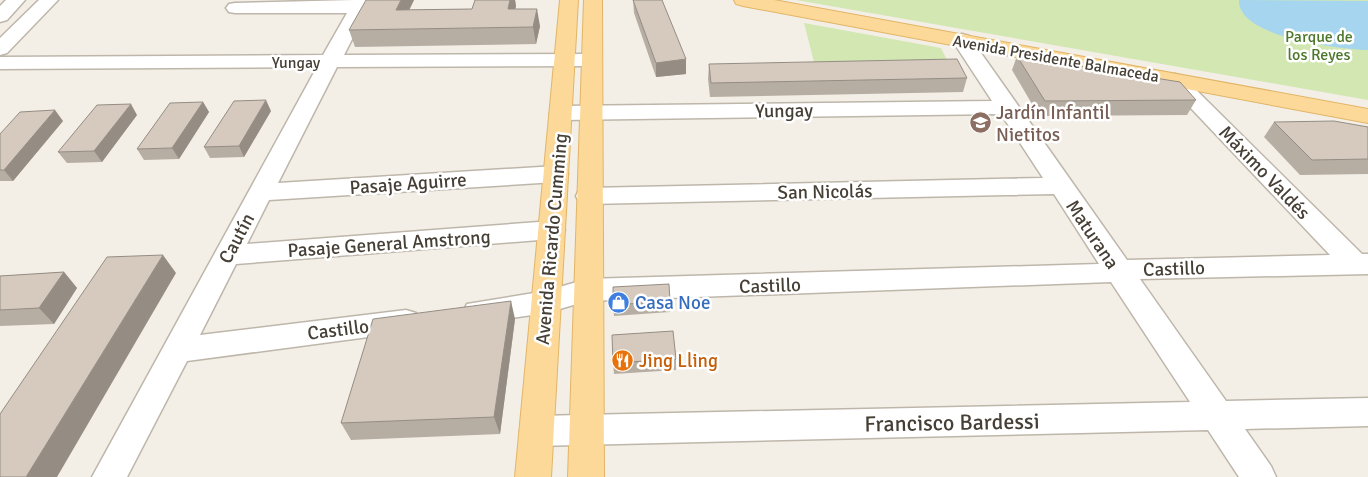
<svg xmlns="http://www.w3.org/2000/svg" width="1368" height="477" viewBox="0 0 1368 477" font-family="Signika,sans-serif">
	<style>
		.green { fill: #d2e7b1 }
		.water { fill: #a5d5ef }
		.lines { fill: none; stroke-linecap: round; stroke-linejoin: round }
		.minor-casing { stroke: #beb6aa; stroke-width: 3 }
		.major-casing { stroke: #e1b567; stroke-width: 2 }
		.minor { fill: #fff; fill-rule: evenodd }
		.major { fill: #fcd998; fill-rule: evenodd }
		.wall { fill: #b7aea3 }
		.shaded-wall { fill: #958d84 }
		.building { fill: #d5cabd; stroke: #958d84 }
		.labels { text-anchor: middle; stroke-width: 5; stroke-linejoin: round; paint-order: stroke }
		.far-park-label { font-size: 16px; fill: #4c772b; stroke: #fff }
		.far-street-label { font-size: 16px; fill: #463f36; stroke: #fff }
		.street-label { font-size: 19px; fill: #463f36; stroke: #fff }
		.education-label { font-size: 19px; fill: #785e54; stroke: #fff; text-anchor: start }
		.shop-label { font-size: 19px; fill: #366cbe; stroke: #fff; text-anchor: start }
		.food-label { font-size: 19px; fill: #c56008; stroke: #fff; text-anchor: start }
		.near-street-label { font-size: 22px; fill: #463f36; stroke: #fff }
	</style>
	<rect width="100%" height="100%" fill="#f3efe7"/>
	<!-- green -->
	<path class="green" d="M796,0H1368V100Z
		M804,23L941,48L950,66H815Z"/>
	<!-- water -->
	<path class="water" d="M1239,0L1368,1V50C1342,49 1237,38 1239,0Z"/>
	<g class="lines">
		<defs>
			<path id="minor" d="M6,0H25L7,20L0,22V6Z
				M39,0H58L7,53L0,55V38Z
				M354,0H372L344,55L591,54L598,56L601,60L598,64L591,66L337,67L278,183L556,166L564,169L568,174L564,179L556,182L269,200L247,244L552,221L561,224L565,230L561,236L552,239L236,264L200,335L406,310L416,313L421,321L416,329L406,332L187,361L127,477H92L317,67L0,69V57L323,55L347,13H235L229,12L226,8L229,4L235,3Z
				M962,34L969,36L1127,260L1330,255L1168,84L1165,80L1168,76L1175,74L1182,76L1362,254H1368V274L1140,279L1226,401L1368,398V426L1245,429L1271,466L1276,477H1239L1208,430L536,446L524,441L520,431L524,421L536,416L1190,402L1111,282L587,301L546,313L477,323L467,320L463,312L467,304L546,291L587,279L1099,264L1054,194L588,204L579,202L576,196L579,190L588,188L1043,178L1001,114L561,120L553,118L550,113L553,108L561,106L992,101L952,40L955,36Z"/>
			<path id="major" d="M560,0H578L551,477H515Z
				M584,0H602L604,477H568Z
				M734,0H774L1368,109V123L743,6L736,4Z"/>
		</defs>
		<!-- minor casing -->
		<use href="#minor" class="minor-casing"/>
		<!-- major casing -->
		<use href="#major" class="major-casing"/>
		<!-- minor -->
		<use href="#minor" class="minor"/>
		<!-- major -->
		<use href="#major" class="major"/>
	</g>
	<!-- wall -->
	<path class="wall" d="M414,0L409,10L472,9L475,0H515L516,6L515,9L540,26L536,44L355,47L349,30Z
		M633,0L686,74L656,77L634,13Z
		M1017,56L1196,100L1187,115L1039,116L1012,70Z
		M709,64L967,78L963,92L710,97L708,79Z
		M203,102L209,112L179,159L144,160L137,149Z
		M271,111L244,157L210,158L204,147Z
		M137,115L102,162L67,163L58,152Z
		M63,121L13,181H0V134Z
		M1274,122L1368,127V174L1300,175L1264,137Z
		M64,272L77,288L54,324L0,326V276Z
		M670,301V312L614,316L613,305Z
		M515,319L500,434L351,440L341,423Z
		M676,359V370L614,374L613,363Z"/>
	<!-- shaded-wall -->
	<path class="shaded-wall" d="M401,0H414L401,27L396,10Z
		M510,0H515L516,6L511,26L508,9Z
		M537,9L540,26L536,44L533,27Z
		M686,59V74L656,77V63Z
		M266,100L271,111L244,157L239,146Z
		M203,102L209,112L179,159L172,148Z
		M131,104L137,115L102,162L94,151Z
		M55,110L63,121L13,181L4,170Z
		M163,255L176,273L57,477H26Z
		M64,272L77,288L54,324L39,308Z
		M511,301L515,319L500,434L494,417Z"/>
	<!-- building -->
	<path class="building" d="M366,0H401L396,10L472,9L475,0H510L508,9H537L533,27L349,30Z
		M633,0H662L686,59L656,63Z
		M1017,56L1180,82L1196,100L1045,101Z
		M957,59L967,78L711,83L709,64Z
		M266,100L239,146L204,147L234,101Z
		M203,102L172,148L137,149L170,103Z
		M131,104L94,151L58,152L97,105Z
		M55,110L4,170H0V134L20,112Z
		M1334,121L1368,127V159L1312,160L1274,122Z
		M163,255L26,477H0V414L107,257Z
		M64,272L39,308L0,310V276Z
		M669,284L670,301L613,305V287Z
		M511,301L494,417L341,423L373,319Z
		M673,331L676,359L613,363L612,335Z"/>
	<!-- icons -->
	<defs>
		<symbol id="school-disc" viewBox="-11 -11 22 22"><circle r="9.5" fill="#8d6e63" stroke="#fff"/><path d="M0-5L7-2L0 1L-7-2ZM-4 1L0 2.5L4 1V4Q0 6-4 4Z" fill="#fff"/></symbol>
		<symbol id="shop-disc" viewBox="-11 -11 22 22"><circle r="9.5" fill="#3f7fe0" stroke="#fff"/><path d="M-5-2.5h2.3a2.7 3.5 0 0 1 5.4 0H5L5.5 6h-11ZM-1.5-2.5h3a1.5 2.3 0 0 0-3 0Z" fill="#fff"/></symbol>
		<symbol id="restaurant-disc" viewBox="-11 -11 22 22"><circle r="9.5" fill="#e8710a" stroke="#fff"/><path d="M-5-6h1v4h1v-4h1v4h1v-4h1v5L-1.5 .5V6h-2V.5L-5-1ZM5-6V6H3V1.5H1.5Q1.5-4 5-6Z" fill="#fff"/></symbol>
	</defs>
	<g fill-rule="evenodd">
		<use href="#school-disc" x="968" y="110" width="25" height="25"/>
		<use href="#shop-disc" x="606" y="290" width="25" height="25"/>
		<use href="#restaurant-disc" x="610" y="348" width="25" height="25"/>
	</g>
	<g class="labels">
		<!-- far-park labels -->
		<g class="far-park-label">
			<text x="1319" y="42">Parque de<tspan x="1319" dy="18">los Reyes</tspan></text>
		</g>
		<!-- far-street labels -->
		<g class="far-street-label">
			<text transform="translate(1056 58) rotate(10)" y="6">Avenida Presidente Balmaceda</text>
			<text x="296" y="68">Yungay</text>
		</g>
		<!-- street labels -->
		<g class="street-label">
			<text transform="translate(784 110) rotate(-1)" y="7">Yungay</text>
			<text transform="translate(1265 172) rotate(46)" y="7">Máximo Valdés</text>
			<text transform="translate(408 183) rotate(-4)" y="7">Pasaje Aguirre</text>
			<text transform="translate(825 191) rotate(-1)" y="7">San Nicolás</text>
			<text transform="translate(1093 234) rotate(56)" y="7">Maturana</text>
			<text transform="translate(236 238) rotate(-62)" y="7">Cautín</text>
			<text transform="translate(551 239) rotate(-85)" y="7">Avenida Ricardo Cumming</text>
			<text transform="translate(389 243) rotate(-4)" y="7">Pasaje General Amstrong</text>
			<text transform="translate(1174 268) rotate(-2)" y="7">Castillo</text>
			<text transform="translate(770 285) rotate(-2)" y="7">Castillo</text>
			<text transform="translate(338 329) rotate(-7)" y="7">Castillo</text>
		</g>
		<!-- education labels -->
		<g class="education-label">
			<text x="996" y="119">Jardín Infantil<tspan x="996" dy="22">Nietitos</tspan></text>
		</g>
		<!-- shop labels -->
		<g class="shop-label">
			<text x="635" y="309">Casa Noe</text>
		</g>
		<!-- food labels -->
		<g class="food-label">
			<text x="639" y="367">Jing Lling</text>
		</g>
		<!-- near-street labels -->
		<g class="near-street-label">
			<text transform="translate(952 422) rotate(-1)" y="8">Francisco Bardessi</text>
		</g>
	</g>
</svg>
